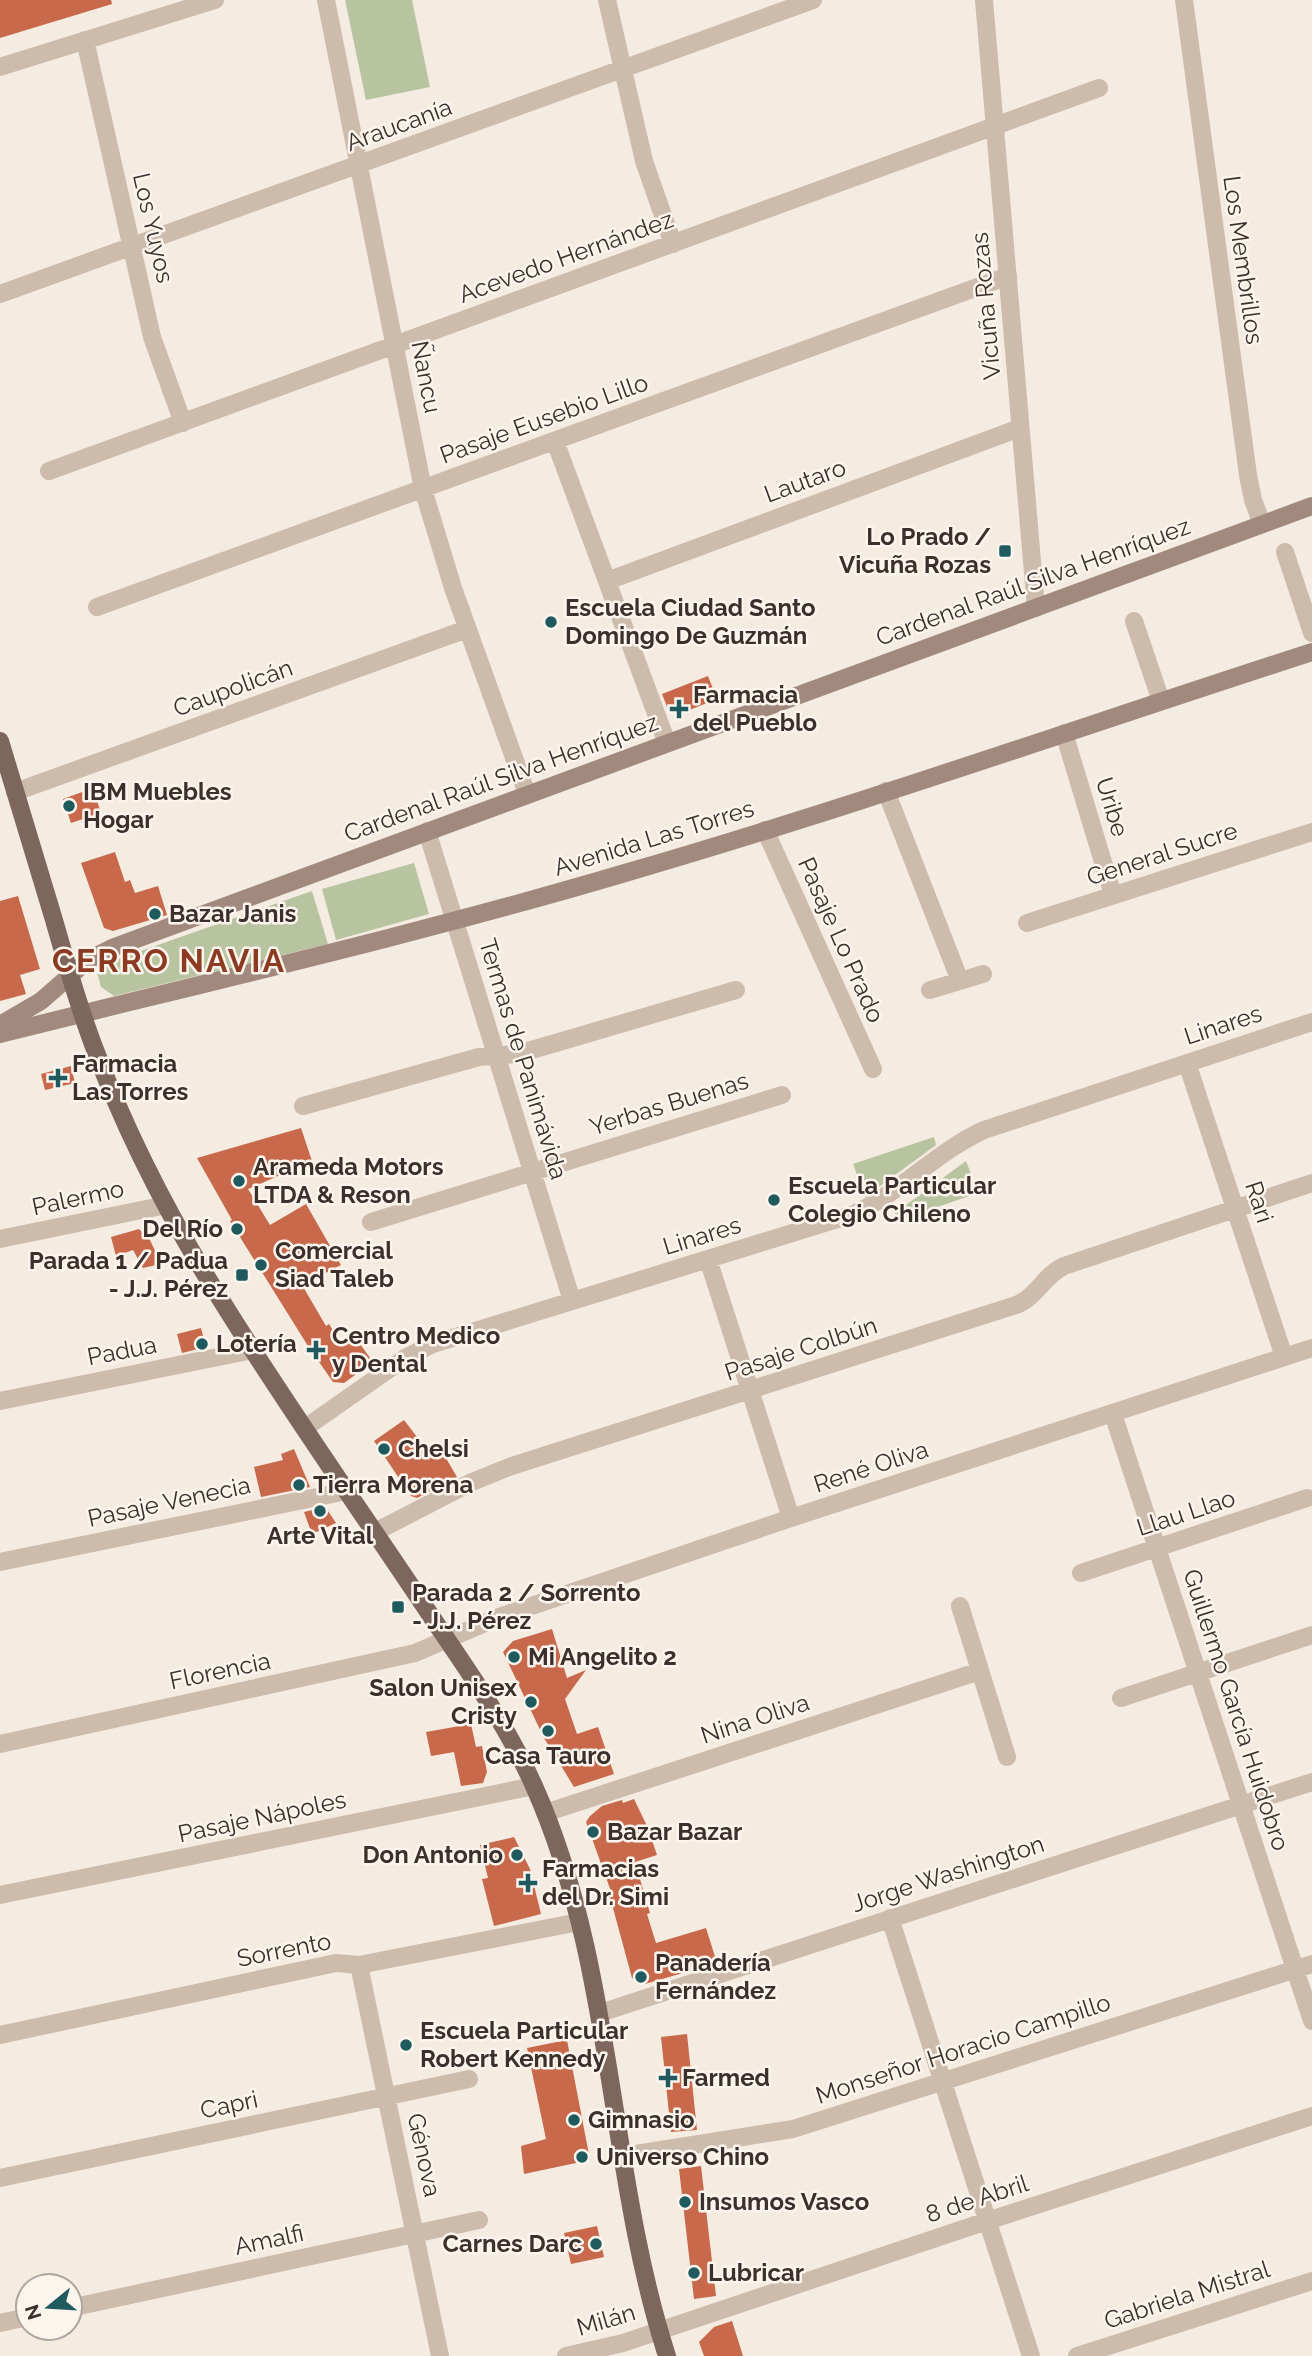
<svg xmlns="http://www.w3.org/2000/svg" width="1312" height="2356" viewBox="0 0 1312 2356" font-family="Raleway,sans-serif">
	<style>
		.green { fill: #b8c4a0 }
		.building { fill: #c8694b }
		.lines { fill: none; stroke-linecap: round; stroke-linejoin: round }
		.minor { stroke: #cdbbac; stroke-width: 18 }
		.tertiary { stroke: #cdbbac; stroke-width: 18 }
		.secondary { stroke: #a18a7d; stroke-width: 18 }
		.primary { stroke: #7d675c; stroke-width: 18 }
		.poi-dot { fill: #1f5a5e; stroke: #fbf5ee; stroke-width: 2.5 }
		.labels { text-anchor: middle; stroke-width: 5; stroke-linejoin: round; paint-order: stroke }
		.street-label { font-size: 24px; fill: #3b302b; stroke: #fbf5ee }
		.poi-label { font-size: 24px; font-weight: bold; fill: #3b302b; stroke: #fbf5ee; text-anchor: start }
		.district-label { font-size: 32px; font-weight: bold; letter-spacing: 2px; fill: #8c3b22; stroke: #fbf5ee }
	</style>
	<rect width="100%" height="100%" fill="#f4ebe1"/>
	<!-- green -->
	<path class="green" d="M345,0H412L430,87L366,100Z
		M414,863L429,914L336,940L322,889Z
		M312,891L328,944L114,996L101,987L97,972L115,960Z
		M934,1137L936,1145L865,1197L853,1164Z
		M966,1161L978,1193L897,1221L895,1213Z"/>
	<!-- building -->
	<path class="building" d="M0,0H111L112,4L0,38Z
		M708,676L717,699L677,715L668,709L662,694Z
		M93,788L101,813L71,823L63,799Z
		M115,852L125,882L130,880L135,893L158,886L167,915L113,931L104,928L81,863Z
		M18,896L40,969L20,975L26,994L0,1001V901Z
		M71,1066L75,1083L45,1090L41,1074Z
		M301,1128L312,1161L248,1189L270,1225L306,1204L341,1265L302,1285L326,1326L329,1324L343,1346L355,1337L373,1362L344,1383L333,1382L308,1346L230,1221L232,1220L197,1158Z
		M139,1229L150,1240L161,1264L143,1268L133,1250L116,1256L111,1237Z
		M201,1328L206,1347L182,1353L177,1334Z
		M404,1420L434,1459L443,1453L457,1477L417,1498L411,1496L374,1441Z
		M294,1449L310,1487L261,1497L254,1467L283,1460L281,1454Z
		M321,1508L328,1511L336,1523L312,1534L304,1512Z
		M552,1629L567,1678L586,1670L565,1699L577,1734L598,1727L614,1774L574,1787L544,1738L503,1652L513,1641Z
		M471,1724L476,1747L482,1746L487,1772L483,1783L461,1786L454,1752L431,1756L426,1732Z
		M634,1799L648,1828L657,1855L635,1862L650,1913L647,1914L656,1943L706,1928L717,1963L645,1984L632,1978L610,1897H613L586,1822L590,1816L602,1806L622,1800L623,1803Z
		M514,1837L530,1869L541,1914L494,1926L482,1879L488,1878L480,1845Z
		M687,2034L697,2130L671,2132L661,2037Z
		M567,2040L590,2160L524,2174L521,2146L546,2139L527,2048Z
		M701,2166L716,2296L694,2299L679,2169Z
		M597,2226L604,2257L571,2264L564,2233Z
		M732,2321L743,2356H704L699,2342L714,2327Z"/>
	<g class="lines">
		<!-- minor -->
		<path class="minor" d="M326,0L423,489L453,588L527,794
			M607,0L644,161L673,244
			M1184,0L1248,475L1253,500L1262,524
			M85,40L152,337L183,423
			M0,67L215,0
			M0,294L813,0
			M555,441L667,743
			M49,471L1099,88
			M1285,552L1312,633
			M607,581L1020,428
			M97,607L1008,276
			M1134,621L1161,701
			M1064,733L1113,895
			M886,791L960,981L930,990
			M15,792L467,629
			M765,830L873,1069
			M427,831L572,1301
			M1027,923L1312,832
			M960,981L983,974
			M1187,1063L1284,1357
			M303,1106L479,1057L518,1054L736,990
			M371,1222L782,1095
			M0,1239L166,1205
			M708,1259L791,1518
			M0,1401L253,1350
			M1113,1414L1312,2021
			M305,1428L405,1358L433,1344L854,1214C901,1192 936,1152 984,1130L1312,1022
			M375,1532L472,1482L509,1467L1016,1305C1037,1297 1043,1276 1064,1266L1312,1183
			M0,1562L347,1491
			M1081,1573L1307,1498
			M960,1606L1007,1757
			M1121,1698L1312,1635
			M545,1813L980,1671
			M0,1895L534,1786
			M890,1918L1031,2356
			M359,1965L440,2356
			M600,2013L1312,1782
			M0,2035L336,1963L359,1965L579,1922
			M623,2156L793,2129L1312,1964
			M0,2178L469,2079
			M70,2308L479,2220
			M0,2323L28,2317
			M566,2356L623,2343L987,2221L1312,2116
			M1077,2356L1312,2281"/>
		<!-- tertiary -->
		<path class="tertiary" d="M984,0L1036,608
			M0,1744L415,1653L499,1617L791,1518L1312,1348"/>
		<!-- secondary -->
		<path class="secondary" d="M0,1025L41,1001L88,960L112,948L1312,506
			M0,1034C209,982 419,934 625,873C856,806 1083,726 1312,652"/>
		<!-- primary -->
		<path class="primary" d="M0,741C18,801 36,860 54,920C66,962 78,1005 94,1047C128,1138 174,1226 226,1308C292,1414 364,1515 433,1619C469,1672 508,1727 534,1786C615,1967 607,2170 667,2356"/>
	</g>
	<!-- markers -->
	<g class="poi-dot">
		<rect x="998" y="544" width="14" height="14" rx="3.5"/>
		<circle cx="551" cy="622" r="7"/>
		<path d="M675.5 698.5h7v7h7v7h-7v7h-7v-7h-7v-7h7z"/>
		<circle cx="69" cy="806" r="7"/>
		<circle cx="155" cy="914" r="7"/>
		<path d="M54.5 1067.5h7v7h7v7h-7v7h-7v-7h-7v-7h7z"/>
		<circle cx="239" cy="1181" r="7"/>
		<circle cx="774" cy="1200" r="7"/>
		<circle cx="237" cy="1229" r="7"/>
		<circle cx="261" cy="1265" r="7"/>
		<rect x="235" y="1268" width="14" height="14" rx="3.5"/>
		<circle cx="202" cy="1344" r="7"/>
		<path d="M312.5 1339.5h7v7h7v7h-7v7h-7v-7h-7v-7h7z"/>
		<circle cx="384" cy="1449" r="7"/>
		<circle cx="299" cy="1485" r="7"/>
		<circle cx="320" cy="1511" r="7"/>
		<rect x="391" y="1600" width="14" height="14" rx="3.5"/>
		<circle cx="514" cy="1657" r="7"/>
		<circle cx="531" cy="1702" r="7"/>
		<circle cx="548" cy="1731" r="7"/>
		<circle cx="593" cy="1832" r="7"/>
		<circle cx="517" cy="1855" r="7"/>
		<path d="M524.5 1872.5h7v7h7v7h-7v7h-7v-7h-7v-7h7z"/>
		<circle cx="641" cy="1977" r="7"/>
		<circle cx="406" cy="2045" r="7"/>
		<path d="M664.5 2067.5h7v7h7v7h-7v7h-7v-7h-7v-7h7z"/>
		<circle cx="574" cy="2120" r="7"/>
		<circle cx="582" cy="2157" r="7"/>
		<circle cx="685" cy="2202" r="7"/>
		<circle cx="596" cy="2244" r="7"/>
		<circle cx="694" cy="2273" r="7"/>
	</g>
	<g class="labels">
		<!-- street labels -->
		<g class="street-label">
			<text transform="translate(399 125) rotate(-20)" y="8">Araucanía</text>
			<text transform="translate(153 228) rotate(77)" y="8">Los Yuyos</text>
			<text transform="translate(566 257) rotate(-20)" y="8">Acevedo Hernández</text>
			<text transform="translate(1243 260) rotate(82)" y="8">Los Membrillos</text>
			<text transform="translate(986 306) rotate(-95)" y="8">Vicuña Rozas</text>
			<text transform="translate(426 377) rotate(79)" y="8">Ñancu</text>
			<text transform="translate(544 419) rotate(-20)" y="8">Pasaje Eusebio Lillo</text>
			<text transform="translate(805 481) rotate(-20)" y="8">Lautaro</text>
			<text transform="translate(1033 582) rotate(-20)" y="8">Cardenal Raúl Silva Henríquez</text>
			<text transform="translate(233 688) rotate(-20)" y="8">Caupolicán</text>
			<text transform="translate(501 778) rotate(-20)" y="8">Cardenal Raúl Silva Henríquez</text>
			<text transform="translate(1112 807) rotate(73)" y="8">Uribe</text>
			<text transform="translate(654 838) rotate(-17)" y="8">Avenida Las Torres</text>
			<text transform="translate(1162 854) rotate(-18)" y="8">General Sucre</text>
			<text transform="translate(841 940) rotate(66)" y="8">Pasaje Lo Prado</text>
			<text transform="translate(1223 1025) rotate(-18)" y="8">Linares</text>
			<text transform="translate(523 1059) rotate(73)" y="8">Termas de Panimávida</text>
			<text transform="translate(669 1104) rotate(-17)" y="8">Yerbas Buenas</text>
			<text transform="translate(78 1198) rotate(-12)" y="8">Palermo</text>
			<text transform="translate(1259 1202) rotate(72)" y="8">Rari</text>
			<text transform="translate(702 1236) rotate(-17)" y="8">Linares</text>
			<text transform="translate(801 1349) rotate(-18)" y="8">Pasaje Colbún</text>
			<text transform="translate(122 1351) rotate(-11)" y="8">Padua</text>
			<text transform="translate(871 1467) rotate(-18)" y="8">René Oliva</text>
			<text transform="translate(169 1502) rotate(-12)" y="8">Pasaje Venecia</text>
			<text transform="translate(1186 1513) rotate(-18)" y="8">Llau Llao</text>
			<text transform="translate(220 1671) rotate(-12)" y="8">Florencia</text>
			<text transform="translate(1236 1710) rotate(72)" y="8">Guillermo García Huidobro</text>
			<text transform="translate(755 1719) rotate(-18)" y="8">Nina Oliva</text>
			<text transform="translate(262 1817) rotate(-12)" y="8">Pasaje Nápoles</text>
			<text transform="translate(948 1874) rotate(-18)" y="8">Jorge Washington</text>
			<text transform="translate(284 1950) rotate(-11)" y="8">Sorrento</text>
			<text transform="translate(963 2049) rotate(-18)" y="8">Monseñor Horacio Campillo</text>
			<text transform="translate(229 2105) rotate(-12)" y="8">Capri</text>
			<text transform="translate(424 2155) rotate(78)" y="8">Génova</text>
			<text transform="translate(977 2199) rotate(-18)" y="8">8 de Abril</text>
			<text transform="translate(269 2240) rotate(-12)" y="8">Amalfi</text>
			<text transform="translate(1187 2295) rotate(-18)" y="8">Gabriela Mistral</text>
			<text transform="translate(606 2320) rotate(-16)" y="8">Milán</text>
		</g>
		<!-- poi labels -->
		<g class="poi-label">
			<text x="991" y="545" text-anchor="end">Lo Prado /<tspan x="991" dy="28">Vicuña Rozas</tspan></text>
			<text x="565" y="616">Escuela Ciudad Santo<tspan x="565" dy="28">Domingo De Guzmán</tspan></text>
			<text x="693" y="703">Farmacia<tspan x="693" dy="28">del Pueblo</tspan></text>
			<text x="83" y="800">IBM Muebles<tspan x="83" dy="28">Hogar</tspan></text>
			<text x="169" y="922">Bazar Janis</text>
			<text x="72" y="1072">Farmacia<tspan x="72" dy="28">Las Torres</tspan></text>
			<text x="253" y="1175">Arameda Motors<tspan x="253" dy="28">LTDA &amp; Reson</tspan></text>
			<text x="788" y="1194">Escuela Particular<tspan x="788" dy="28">Colegio Chileno</tspan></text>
			<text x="223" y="1237" text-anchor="end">Del Río</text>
			<text x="275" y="1259">Comercial<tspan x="275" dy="28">Siad Taleb</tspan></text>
			<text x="228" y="1269" text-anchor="end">Parada 1 / Padua<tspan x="228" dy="28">- J.J. Pérez</tspan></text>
			<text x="332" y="1344">Centro Medico<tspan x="332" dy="28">y Dental</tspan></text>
			<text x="216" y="1352">Lotería</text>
			<text x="398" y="1457">Chelsi</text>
			<text x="313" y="1493">Tierra Morena</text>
			<text x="320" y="1544" text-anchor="middle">Arte Vital</text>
			<text x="412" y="1601">Parada 2 / Sorrento<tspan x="412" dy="28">- J.J. Pérez</tspan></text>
			<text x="528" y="1665">Mi Angelito 2</text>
			<text x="517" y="1696" text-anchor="end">Salon Unisex<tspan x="517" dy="28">Cristy</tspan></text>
			<text x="548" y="1764" text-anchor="middle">Casa Tauro</text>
			<text x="607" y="1840">Bazar Bazar</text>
			<text x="503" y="1863" text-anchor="end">Don Antonio</text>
			<text x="542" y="1877">Farmacias<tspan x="542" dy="28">del Dr. Simi</tspan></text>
			<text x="655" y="1971">Panadería<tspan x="655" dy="28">Fernández</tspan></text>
			<text x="420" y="2039">Escuela Particular<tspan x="420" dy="28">Robert Kennedy</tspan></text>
			<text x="682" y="2086">Farmed</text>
			<text x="588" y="2128">Gimnasio</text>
			<text x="596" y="2165">Universo Chino</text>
			<text x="699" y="2210">Insumos Vasco</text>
			<text x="582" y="2252" text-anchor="end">Carnes Darc</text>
			<text x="708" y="2281">Lubricar</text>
		</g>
		<!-- district labels -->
		<g class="district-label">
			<text x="169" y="972">CERRO NAVIA</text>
		</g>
	</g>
	<!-- north arrow -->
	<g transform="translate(49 2307) rotate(252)"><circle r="33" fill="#fbf5ee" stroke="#aea6a0" stroke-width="2"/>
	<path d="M0-5L12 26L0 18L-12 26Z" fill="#1f5a5e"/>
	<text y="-10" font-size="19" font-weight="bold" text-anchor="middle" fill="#3b302b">N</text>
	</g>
</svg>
